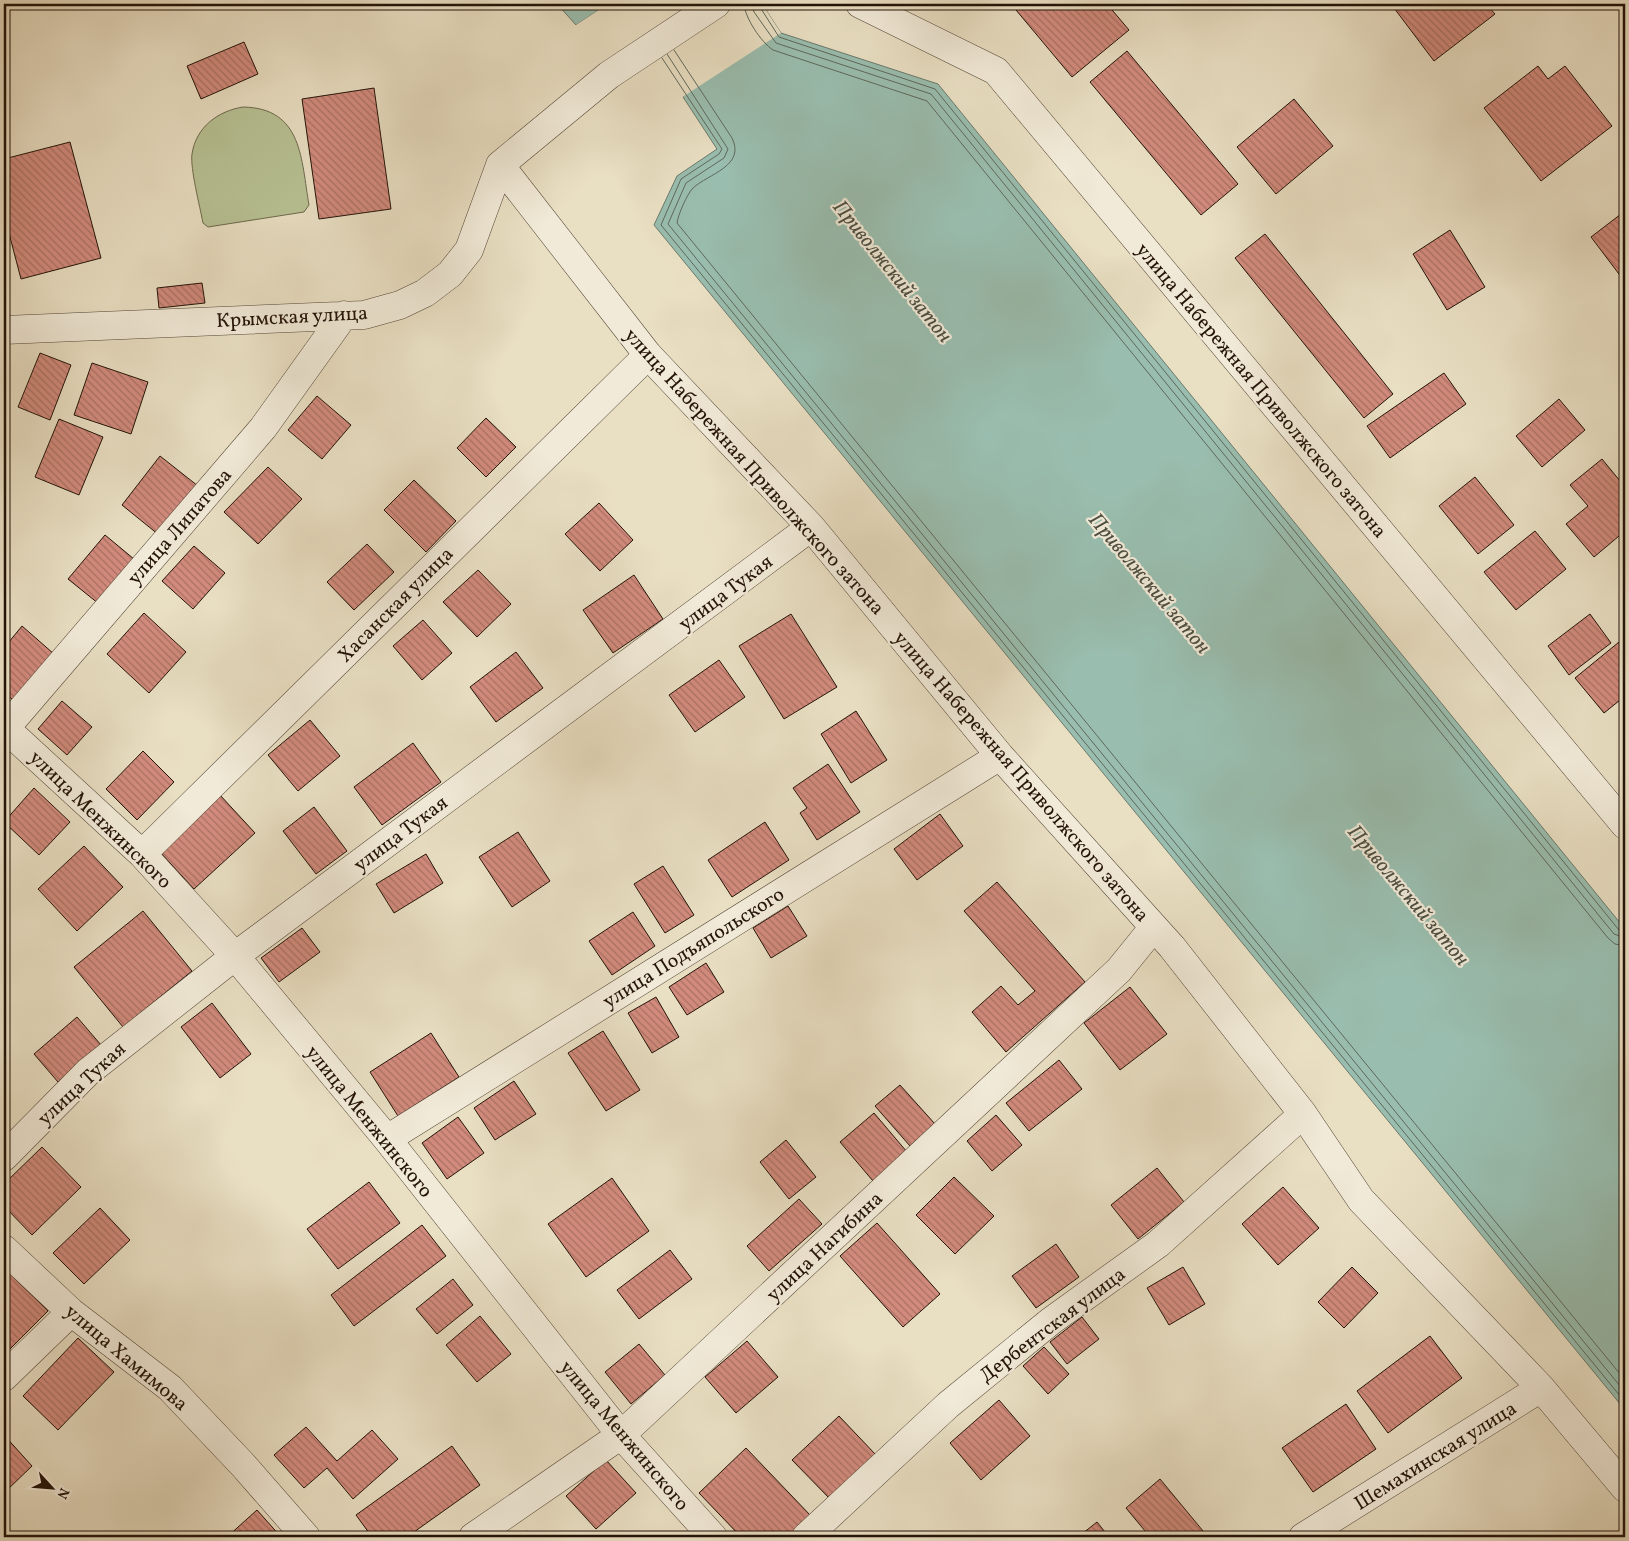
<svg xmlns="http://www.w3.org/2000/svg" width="1629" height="1541" viewBox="0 0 1629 1541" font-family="Vollkorn,serif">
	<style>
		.garden { fill: #b7c193; stroke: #6d6a4e }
		.water { fill: #99bdae; stroke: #6a796c }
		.pier { fill: #e9dfc3 }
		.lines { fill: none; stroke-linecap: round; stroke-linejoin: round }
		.shore { stroke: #5e685b; stroke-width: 1 }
		.building { fill: url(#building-back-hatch); stroke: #231308 }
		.minor-casing { stroke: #544637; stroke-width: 29 }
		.minor { stroke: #f1ead8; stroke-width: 28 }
		.labels { text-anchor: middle; stroke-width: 4.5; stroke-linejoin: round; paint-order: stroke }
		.street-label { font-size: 20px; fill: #231308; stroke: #f1ead8 }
		.water-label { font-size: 21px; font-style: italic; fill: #4c4e42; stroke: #f1ead8 }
	</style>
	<defs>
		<pattern id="building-back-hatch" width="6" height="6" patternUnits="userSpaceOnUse" patternTransform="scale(1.25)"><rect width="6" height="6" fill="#d28b7d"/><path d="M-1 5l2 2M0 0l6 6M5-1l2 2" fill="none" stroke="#aa7064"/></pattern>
	</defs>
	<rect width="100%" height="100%" fill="#e9dfc3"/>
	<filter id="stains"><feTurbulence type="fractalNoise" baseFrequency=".004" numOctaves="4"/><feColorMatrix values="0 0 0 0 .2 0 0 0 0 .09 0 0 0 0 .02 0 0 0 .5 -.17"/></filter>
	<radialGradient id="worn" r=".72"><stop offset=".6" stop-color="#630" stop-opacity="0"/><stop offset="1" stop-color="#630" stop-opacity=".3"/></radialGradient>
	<!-- garden -->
	<path class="garden" d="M243,107C303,108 301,160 309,205L304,212L208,227L203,223C200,207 190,168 192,154C196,127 218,111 243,107Z"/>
	<!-- water -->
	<path class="water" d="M557,4H608L576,25Z
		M762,4L781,33L938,84L1625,929V1410L654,225L677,176L717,149L683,97Z"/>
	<!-- pier -->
	<path class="pier" d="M608,4H610L609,6L577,27L576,25Z
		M616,4H762L781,33L681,98Z"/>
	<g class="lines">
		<!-- shore -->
		<path class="shore" d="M744,4C745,18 761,42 773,50L927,101L1608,938L1615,944L1625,946
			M752,4L754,12L776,43L931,94L1614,934L1625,938
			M758,4L779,37L935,89L1619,930L1625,932
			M674,50L732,138C746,166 708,174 693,188C687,194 678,215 677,223L1625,1380
			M667,54L728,149L724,158L686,183L668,224L1625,1392
			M662,58L722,149L719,154L681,179L661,225L1625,1402"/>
	</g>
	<!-- building -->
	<path class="building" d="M1011,4H1107L1129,30L1072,77Z
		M1391,4H1486L1495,14L1434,61Z
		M244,42L258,74L201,99L187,66Z
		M1127,51L1238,184L1201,215L1090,82Z
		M1538,66L1548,79L1565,66L1612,126L1541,181L1484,108Z
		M374,88L391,209L319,219L302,99Z
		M1294,99L1333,146L1276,194L1237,147Z
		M70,142L101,258L21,279L4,214V159Z
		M1625,211V282L1591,237Z
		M1450,230L1485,287L1447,310L1413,254Z
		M1265,234L1393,394L1364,418L1235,258Z
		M202,283L205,303L159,308L157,288Z
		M40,353L71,365L50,420L18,407Z
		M92,363L148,382L131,434L74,415Z
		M1444,373L1466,404L1390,458L1367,426Z
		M317,396L351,425L322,459L288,430Z
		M1559,399L1585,430L1542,467L1516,436Z
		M486,418L516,447L486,477L457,448Z
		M59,419L103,437L79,495L35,477Z
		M160,456L198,486L159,535L122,505Z
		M1602,459L1625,487V531L1594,557L1566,524L1588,506L1570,485Z
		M268,467L302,499L258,544L224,512Z
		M1475,477L1514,525L1478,554L1439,506Z
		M414,480L456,521L426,552L384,510Z
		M599,503L633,540L600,571L565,534Z
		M1535,531L1566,569L1516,610L1484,572Z
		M105,535L140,564L104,608L68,579Z
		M367,544L394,572L354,610L327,582Z
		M194,546L225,573L193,609L162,581Z
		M478,570L511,604L477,637L443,602Z
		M634,575L663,619L613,653L583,610Z
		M144,613L186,652L149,693L107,654Z
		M791,614L837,687L784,719L739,646Z
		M1590,614L1611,643L1569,675L1548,646Z
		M423,620L452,653L422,680L393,646Z
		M22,626L62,661L22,708L4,692V648Z
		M1619,642L1625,649V696L1604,713L1575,678Z
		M516,652L543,688L496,722L470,687Z
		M719,660L745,697L695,732L669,695Z
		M62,701L92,727L67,755L38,729Z
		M856,711L887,760L851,783L821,734Z
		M310,720L340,756L298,791L268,755Z
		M413,743L441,782L382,825L354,787Z
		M143,751L174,782L137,820L106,789Z
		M828,764L860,812L817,840L800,813L807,808L793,788Z
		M34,788L70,822L39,855L4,822Z
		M220,795L255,833L194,889L159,851Z
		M314,807L347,851L316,874L283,831Z
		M940,814L963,846L917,880L894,849Z
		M765,822L789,860L732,897L708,860Z
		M518,832L550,881L512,907L479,857Z
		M84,846L123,887L77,931L38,889Z
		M426,854L443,883L394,913L376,884Z
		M663,866L694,915L665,933L634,884Z
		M997,882L1085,982L1006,1052L972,1012L1001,986L1018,1005L1035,991L964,911Z
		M788,906L807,936L771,958L753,928Z
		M143,911L192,971L123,1027L74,967Z
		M633,912L655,946L612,975L589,941Z
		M302,928L320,952L279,982L261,958Z
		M706,963L724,992L687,1015L669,987Z
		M1130,987L1167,1034L1120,1070L1084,1023Z
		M656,997L679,1037L652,1053L628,1013Z
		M212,1003L251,1054L220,1078L181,1027Z
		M77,1017L101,1045L58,1082L34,1054Z
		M603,1031L640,1090L606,1111L568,1053Z
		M431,1033L459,1077L398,1116L370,1072Z
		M1059,1060L1082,1089L1029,1131L1006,1103Z
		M514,1081L536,1114L495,1140L474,1108Z
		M900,1085L935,1124L910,1146L875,1106Z
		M874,1113L907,1152L873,1181L840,1142Z
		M996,1115L1022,1145L992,1171L967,1141Z
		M458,1117L484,1153L447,1179L422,1143Z
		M786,1140L816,1177L789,1199L760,1162Z
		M42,1147L81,1187L32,1235L4,1206V1184Z
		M1157,1168L1184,1202L1138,1239L1111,1205Z
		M954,1177L994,1216L955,1254L916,1215Z
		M612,1178L649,1231L586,1277L548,1224Z
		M369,1182L400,1223L338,1269L307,1229Z
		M1283,1187L1319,1228L1278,1265L1242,1224Z
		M799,1199L822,1224L769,1271L747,1246Z
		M100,1208L130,1240L84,1284L53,1253Z
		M877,1223L940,1294L903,1327L840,1256Z
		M422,1225L446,1256L354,1326L331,1295Z
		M1056,1244L1079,1277L1036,1308L1012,1276Z
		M670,1250L692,1279L639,1319L617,1290Z
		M1183,1267L1205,1304L1169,1325L1147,1288Z
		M1352,1267L1378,1293L1344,1328L1318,1302Z
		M4,1268L48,1311L4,1355Z
		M453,1279L473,1305L437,1334L416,1309Z
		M480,1316L511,1354L477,1382L446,1345Z
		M1082,1317L1099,1339L1067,1364L1050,1342Z
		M1430,1336L1462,1378L1388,1433L1357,1391Z
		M78,1338L114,1372L58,1430L23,1396Z
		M747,1341L778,1377L736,1413L705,1377Z
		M639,1344L665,1375L631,1404L605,1372Z
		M1044,1347L1069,1374L1048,1394L1023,1366Z
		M999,1400L1030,1436L981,1480L950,1443Z
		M1346,1404L1376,1449L1313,1492L1282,1448Z
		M839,1416L876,1455L830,1499L792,1460Z
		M306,1427L337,1461L372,1430L398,1459L353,1499L327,1468L304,1488L274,1455Z
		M4,1435L32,1466L4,1493Z
		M452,1446L480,1485L407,1537H372L356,1515Z
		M746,1448L811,1516L788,1537H741L699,1493Z
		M606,1460L636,1493L596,1529L566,1496Z
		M1160,1479L1208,1537H1150L1126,1508Z
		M257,1510L281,1537H227Z
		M1097,1522L1109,1537H1078Z
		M528,1531L533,1537H519Z"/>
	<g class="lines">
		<defs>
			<path id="minor" d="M860,4L996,71L1625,825
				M500,165L648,355L811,527L1000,756L1172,947L1303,1114L1361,1200L1541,1388L1625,1488
				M500,165L609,75L716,4
				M4,330L364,315L400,305L425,293L450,274L469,250L500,165
				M4,727L142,854L235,956L387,1139L621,1435L713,1537
				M4,730L263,428L344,315
				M142,854L648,355
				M387,1139L1000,756
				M4,1157L88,1072L235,956L811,527
				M4,1249L71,1312L170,1388L243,1465L306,1537
				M4,1377L71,1312
				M473,1537L621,1435L1119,970L1153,928
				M806,1537L948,1405L1051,1321L1158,1244L1303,1114
				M1303,1537L1541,1388"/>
		</defs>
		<!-- minor casing -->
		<use href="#minor" class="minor-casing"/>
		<!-- minor -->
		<use href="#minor" class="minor"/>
	</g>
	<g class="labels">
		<!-- street labels -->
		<g class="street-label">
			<text transform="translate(292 316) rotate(-3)" y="7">Крымская улица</text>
			<text transform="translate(1262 390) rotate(50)" y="7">улица Набережная Приволжского затона</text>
			<text transform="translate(755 471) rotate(48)" y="7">улица Набережная Приволжского затона</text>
			<text transform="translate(179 526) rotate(-49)" y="7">улица Липатова</text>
			<text transform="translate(725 592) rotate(-37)" y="7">улица Тукая</text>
			<text transform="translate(395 604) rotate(-45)" y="7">Хасанская улица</text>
			<text transform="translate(1022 776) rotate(49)" y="7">улица Набережная Приволжского затона</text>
			<text transform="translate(101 819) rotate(44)" y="7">улица Менжинского</text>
			<text transform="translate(400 833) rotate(-37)" y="7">улица Тукая</text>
			<text transform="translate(693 947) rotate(-32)" y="7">улица Подъяпольского</text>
			<text transform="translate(81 1083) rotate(-43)" y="7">улица Тукая</text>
			<text transform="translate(370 1121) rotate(51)" y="7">улица Менжинского</text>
			<text transform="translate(824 1246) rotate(-43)" y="7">улица Нагибина</text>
			<text transform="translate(1052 1324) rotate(-37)" y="7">Дербентская улица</text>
			<text transform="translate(127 1357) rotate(40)" y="7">улица Хамимова</text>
			<text transform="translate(625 1435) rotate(50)" y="7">улица Менжинского</text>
			<text transform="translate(1435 1455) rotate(-32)" y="7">Шемахинская улица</text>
		</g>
		<!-- water labels -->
		<g class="water-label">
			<text transform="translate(893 271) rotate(51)" y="7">Приволжский затон</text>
			<text transform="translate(1150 583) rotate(50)" y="7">Приволжский затон</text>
			<text transform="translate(1409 895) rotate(50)" y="7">Приволжский затон</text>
		</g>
	</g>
	<!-- margin -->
	<rect width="1629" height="1541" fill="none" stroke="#e9dfc3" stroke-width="20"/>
	<rect x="5" y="5" width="1619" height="1531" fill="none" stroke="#231308" stroke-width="2.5"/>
	<rect x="10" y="10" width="1609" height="1521" fill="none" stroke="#231308"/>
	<!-- north arrow -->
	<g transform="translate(52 1488) rotate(116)" stroke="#f1ead8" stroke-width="4" paint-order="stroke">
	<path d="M0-4L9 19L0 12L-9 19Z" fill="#231308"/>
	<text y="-8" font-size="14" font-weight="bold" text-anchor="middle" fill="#231308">N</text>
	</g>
	<rect width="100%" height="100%" filter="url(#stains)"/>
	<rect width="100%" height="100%" fill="url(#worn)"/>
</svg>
